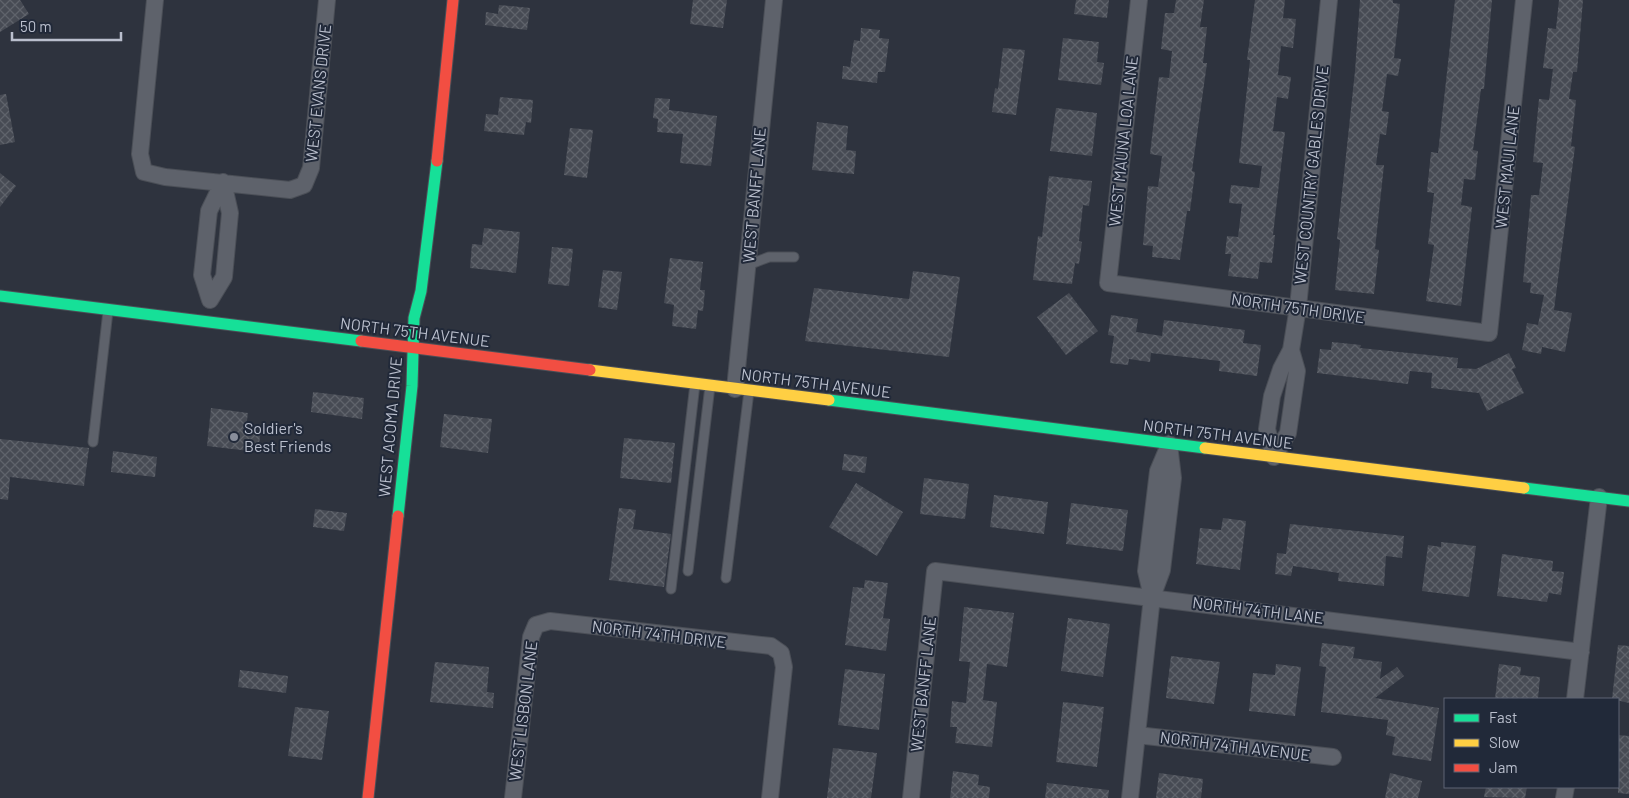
<svg xmlns="http://www.w3.org/2000/svg" width="1629" height="798" viewBox="0 0 1629 798" font-family="Barlow,sans-serif">
	<style>
		.building { fill: url(#building-cross-hatch) }
		.lines { fill: none; stroke-linecap: round; stroke-linejoin: round }
		.lane-casing { stroke: #4b4f57; stroke-width: 11 }
		.street-casing { stroke: #4b4f57; stroke-width: 18 }
		.fast-casing { stroke: #4b4f57; stroke-width: 13 }
		.slow-casing { stroke: #4b4f57; stroke-width: 13 }
		.jam-casing { stroke: #4b4f57; stroke-width: 13 }
		.lane { stroke: #5e626b; stroke-width: 9 }
		.street { stroke: #5e626b; stroke-width: 16 }
		.fast { stroke: #16e098; stroke-width: 11 }
		.slow { stroke: #ffcf43; stroke-width: 11 }
		.jam { stroke: #f24e42; stroke-width: 11 }
		.poi-dot { fill: #898e9b; stroke: #212939; stroke-width: 2 }
		.labels { text-anchor: middle; stroke-width: 4; stroke-linejoin: round; paint-order: stroke }
		.street-label { font-size: 16px; fill: #babfcd; stroke: #212939 }
		.poi-label { font-size: 16px; fill: #babfcd; stroke: #212939; text-anchor: start }
	</style>
	<defs>
		<pattern id="building-cross-hatch" width="8" height="8" patternUnits="userSpaceOnUse" patternTransform="scale(1.25)"><rect width="8" height="8" fill="#474b54"/><path d="M0 0l8 8M0 8l8-8" fill="none" stroke="#5f636b"/></pattern>
	</defs>
	<rect width="100%" height="100%" fill="#2e333e"/>
	<!-- building -->
	<path class="building" d="M0,0H20L29,14L0,32Z
		M693,0H727L723,28L690,24Z
		M1076,0H1109L1107,18L1074,14Z
		M1176,0H1204L1200,27H1207L1203,63H1207L1192,171L1195,172L1190,211H1187L1180,260L1152,257L1153,246L1143,245L1148,186L1158,187L1162,156L1150,154L1159,77L1169,78L1172,51L1161,49L1165,13H1174Z
		M1255,0H1285L1283,18L1296,19L1293,48L1281,46L1278,75L1291,77L1288,99L1277,97L1273,131L1285,132L1273,235H1275L1272,263L1260,262L1258,279L1228,276L1231,254H1225L1227,236L1238,237L1242,204L1229,203L1231,185L1259,188L1262,166L1239,163L1250,60H1247Z
		M1360,0H1393V3L1400,4L1394,58L1401,59L1398,76L1387,74L1382,111L1389,112L1386,135L1380,134L1376,165H1384L1375,249L1379,250L1374,294L1335,290L1340,240L1337,239L1355,71Z
		M1455,0H1492L1484,89H1481L1473,150L1478,151L1475,180L1464,179L1461,205L1472,207L1461,306L1426,301L1434,245L1428,244L1434,193L1427,192L1431,152L1438,153Z
		M1559,0H1583L1577,72H1573L1569,99L1576,100L1571,146L1575,147L1554,310L1572,313L1565,352L1542,347L1541,354L1522,350L1527,323L1538,325L1544,295L1530,293L1531,283L1523,282L1531,195H1539L1543,163L1533,162L1539,99L1549,100L1553,69L1543,68L1548,28L1556,29Z
		M499,5L530,8L527,30L485,25L486,12L498,14Z
		M861,28L880,30L879,38L889,39L885,72H878L877,83L842,79L843,66L850,67L854,40L860,41Z
		M1063,38L1099,42L1097,62L1104,63L1101,85L1058,80Z
		M1003,48L1025,50L1016,115L992,112L995,88L998,89Z
		M6,94L15,142L0,145V95Z
		M500,97L533,100L531,123L526,122L524,135L484,131L486,114L498,115Z
		M655,98L670,99L669,110L717,116L711,166L680,163L683,134L657,132L658,119L653,118Z
		M1056,108L1097,113L1092,156L1050,151Z
		M817,122L848,126L846,150L856,151L854,174L812,170Z
		M570,128L593,130L587,178L564,175Z
		M0,173L16,186L0,207Z
		M1049,176L1092,181L1089,206L1083,205L1079,241L1082,242L1079,264L1075,263L1072,284L1033,280L1038,236L1042,237Z
		M484,228L520,232L516,273L470,268L472,244L482,245Z
		M552,247L573,249L569,286L548,284Z
		M670,258L703,262L700,290H705L703,311L698,310L696,329L672,326L674,305L664,303Z
		M603,270L622,272L617,310L598,307Z
		M913,271L960,277L949,357L805,341L814,288L909,299Z
		M1069,293L1098,331L1066,355L1037,317Z
		M1111,315L1138,319L1136,332L1162,336L1164,320L1245,330L1243,343L1261,345L1257,376L1219,371L1220,361L1151,353L1150,362L1129,359L1128,365L1110,363L1114,336L1108,335Z
		M1332,342L1361,345L1360,348L1458,358L1457,368L1476,369L1509,353L1516,368L1512,369L1524,393L1487,411L1479,393L1431,388L1432,373L1410,371L1408,384L1317,373L1320,349L1331,350Z
		M313,392L364,398L362,419L311,412Z
		M211,408L248,413L246,427L261,429L258,452L207,446Z
		M444,414L492,419L488,453L440,447Z
		M624,438L675,443L671,483L620,478Z
		M0,439L89,448L84,486L10,477L8,500L0,499Z
		M113,451L157,457L155,477L111,472Z
		M844,454L867,457L865,473L842,470Z
		M924,478L969,484L965,519L920,514Z
		M856,483L903,512L877,556L829,527Z
		M994,495L1048,502L1044,534L990,527Z
		M1071,503L1128,510L1123,551L1066,544Z
		M619,508L636,510L633,529L671,534L664,587L609,580Z
		M315,509L347,513L344,531L313,527Z
		M1223,518L1246,521L1240,570L1196,564L1200,528L1221,530Z
		M1290,524L1404,536L1402,558L1386,556L1384,586L1338,581L1339,573L1293,566L1291,576L1275,574L1277,553L1286,554Z
		M1441,542L1476,546L1469,597L1422,591L1428,545L1441,547Z
		M1502,554L1553,561L1552,571L1564,572L1561,595L1549,593L1547,602L1497,596Z
		M865,580L888,583L883,618L890,619L886,651L845,645L853,587L864,588Z
		M964,607L1014,613L1007,667L987,664L983,700L997,702L992,747L955,743L957,727H950L952,701L966,703L970,662L959,661Z
		M1068,618L1110,624L1103,677L1061,671Z
		M1322,643L1355,647L1353,658L1382,662L1380,679L1397,667L1404,676L1375,698L1439,708L1431,761L1392,755L1395,737L1386,735L1388,720L1321,712L1326,667L1319,666Z
		M1618,645L1629,646V703L1612,699Z
		M1171,656L1220,662L1214,704L1166,698Z
		M435,662L489,667L487,692L494,693L493,708L430,702Z
		M1276,664L1301,667L1295,716L1249,711L1253,673L1275,675Z
		M1499,664L1521,667L1520,675L1540,677L1538,699H1495Z
		M845,669L885,674L879,730L838,725Z
		M240,670L288,676L286,693L238,687Z
		M1063,702L1104,707L1097,767L1056,762Z
		M295,707L329,711L322,760L288,756Z
		M1618,735L1629,736V794L1618,793Z
		M833,748L877,753L871,798H827Z
		M953,771L979,775L978,785L990,787L989,798H950Z
		M1159,773L1203,779L1201,798H1156Z
		M1390,773L1422,781L1418,798H1385Z
		M1047,783L1109,790L1108,798H1045Z
		M1486,787H1527L1525,798L1484,797Z"/>
	<g class="lines">
		<defs>
			<path id="lane" d="M748,265L769,257H794
				M93,442L108,311
				M688,571L710,386
				M726,578L749,391
				M671,589L695,384"/>
			<path id="street" d="M155,0L140,154L144,172L165,177L290,190L304,185L311,168L327,0
				M1139,0L1108,283L1489,333L1524,0
				M210,300L224,277L230,213L223,182
				M210,300L202,275L209,211L223,182
				M735,389L774,0
				M1274,457L1267,429L1272,396L1281,369L1291,350L1298,307L1329,0
				M1274,457L1288,433L1297,371L1291,350
				M1152,597L1146,571L1158,471L1169,445
				M1575,699L1599,497
				M1137,735L1333,757
				M513,798L531,637L536,625L550,621L771,646L781,653L784,667L770,798
				M911,798L935,571L1581,652
				M1130,798L1152,597L1162,570L1173,478L1169,444
				M1564,798L1566,787"/>
			<path id="fast" d="M0,296L361,341
				M829,400L1205,448
				M1524,488L1629,501
				M398,516L412,386L414,318L421,291L437,161"/>
			<path id="slow" d="M590,370L829,400
				M1205,448L1524,488"/>
			<path id="jam" d="M437,161L453,0
				M361,341L590,370
				M368,798L398,516"/>
		</defs>
		<!-- lane casing -->
		<use href="#lane" class="lane-casing"/>
		<!-- street casing -->
		<use href="#street" class="street-casing"/>
		<!-- fast casing -->
		<use href="#fast" class="fast-casing"/>
		<!-- slow casing -->
		<use href="#slow" class="slow-casing"/>
		<!-- jam casing -->
		<use href="#jam" class="jam-casing"/>
		<!-- lane -->
		<use href="#lane" class="lane"/>
		<!-- street -->
		<use href="#street" class="street"/>
		<!-- fast -->
		<use href="#fast" class="fast"/>
		<!-- slow -->
		<use href="#slow" class="slow"/>
		<!-- jam -->
		<use href="#jam" class="jam"/>
	</g>
	<!-- markers -->
	<circle class="poi-dot" cx="234" cy="437" r="5"/>
	<g class="labels">
		<!-- street labels -->
		<g class="street-label">
			<text transform="translate(318 93) rotate(-84)" y="6">WEST EVANS DRIVE</text>
			<text transform="translate(1123 141) rotate(-84)" y="6">WEST MAUNA LOA LANE</text>
			<text transform="translate(1507 167) rotate(-84)" y="6">WEST MAUI LANE</text>
			<text transform="translate(1311 175) rotate(-84)" y="6">WEST COUNTRY GABLES DRIVE</text>
			<text transform="translate(754 195) rotate(-85)" y="6">WEST BANFF LANE</text>
			<text transform="translate(1298 308) rotate(8)" y="6">NORTH 75TH DRIVE</text>
			<text transform="translate(415 332) rotate(7)" y="6">NORTH 75TH AVENUE</text>
			<text transform="translate(816 383) rotate(7)" y="6">NORTH 75TH AVENUE</text>
			<text transform="translate(390 427) rotate(-85)" y="6">WEST ACOMA DRIVE</text>
			<text transform="translate(1218 434) rotate(7)" y="6">NORTH 75TH AVENUE</text>
			<text transform="translate(1258 610) rotate(7)" y="6">NORTH 74TH LANE</text>
			<text transform="translate(659 634) rotate(7)" y="6">NORTH 74TH DRIVE</text>
			<text transform="translate(923 684) rotate(-84)" y="6">WEST BANFF LANE</text>
			<text transform="translate(523 711) rotate(-83)" y="6">WEST LISBON LANE</text>
			<text transform="translate(1235 746) rotate(7)" y="6">NORTH 74TH AVENUE</text>
		</g>
		<!-- poi labels -->
		<g class="poi-label">
			<text x="244" y="434">Soldier's<tspan x="244" dy="18">Best Friends</tspan></text>
		</g>
	</g>
	<!-- legend -->
	<rect x="1444" y="698" width="175" height="90" fill="#212939" stroke="#5e6574"/>
	<rect x="1454" y="714" width="25" height="8" fill="#16e098" stroke="#5e6574"/>
	<text x="1489" y="723" font-size="15" fill="#babfcd">Fast</text>
	<rect x="1454" y="739" width="25" height="8" fill="#ffcf43" stroke="#5e6574"/>
	<text x="1489" y="748" font-size="15" fill="#babfcd">Slow</text>
	<rect x="1454" y="764" width="25" height="8" fill="#f24e42" stroke="#5e6574"/>
	<text x="1489" y="773" font-size="15" fill="#babfcd">Jam</text>
	<!-- scale -->
	<path d="M12 32v8h109v-8" fill="none" stroke="#babfcd" stroke-width="2.5"/>
	<text x="20" y="32" font-size="15" fill="#babfcd" stroke="#212939" stroke-width="4" paint-order="stroke">50 m</text>
</svg>
